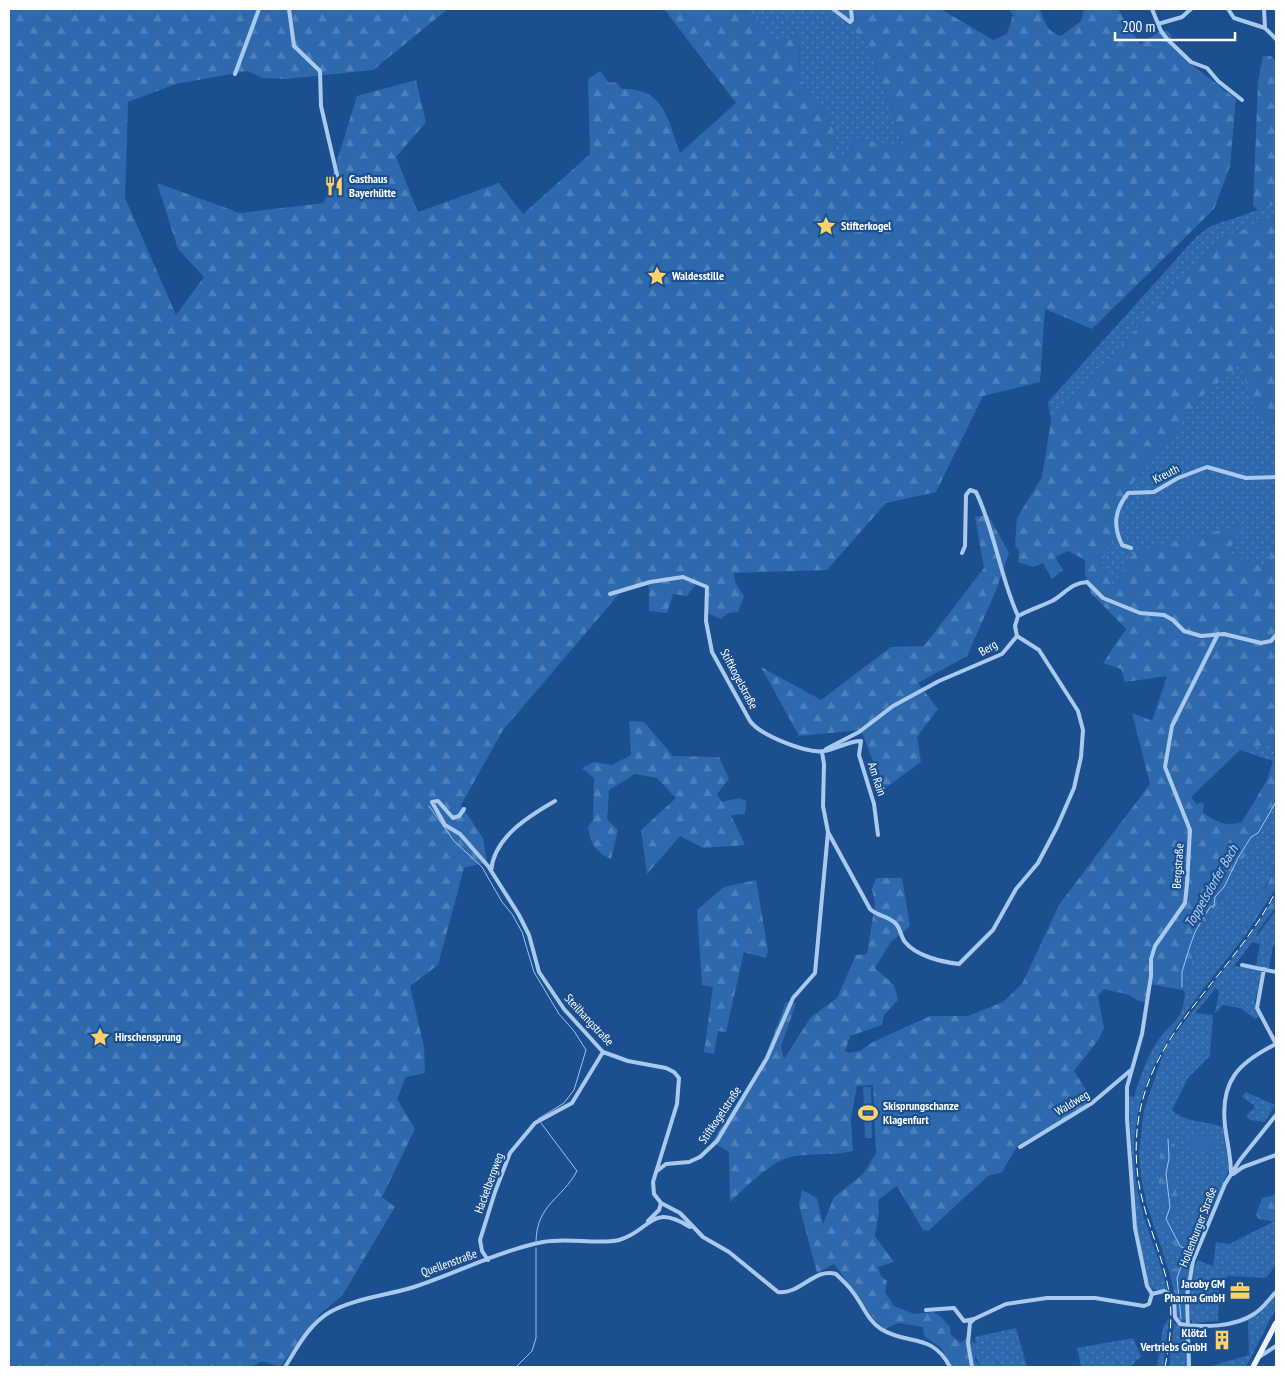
<svg xmlns="http://www.w3.org/2000/svg" width="1285" height="1376" viewBox="0 0 1285 1376" font-family="'PT Sans Narrow',sans-serif">
	<style>
		.grass { fill: url(#grass-dots) }
		.forest { fill: url(#forest-firs) }
		.garden { fill: #2e69ad }
		.lines { fill: none; stroke-linecap: round; stroke-linejoin: round }
		.stream { stroke: #9cc4f0; stroke-width: 1 }
		.minor { stroke: #a9c9ee; stroke-width: 4 }
		.primary { stroke: #f0f6ff; stroke-width: 5.5 }
		.rail { stroke: #fff; stroke-width: 1; stroke-dasharray: 9 4; stroke-linecap: butt }
		.labels { text-anchor: middle; stroke-width: 4.5; stroke-linejoin: round; paint-order: stroke }
		.poi-label { font-size: 12px; font-weight: bold; fill: #fff; stroke: #1b4f8f; text-anchor: start }
		.street-label { font-size: 12px; fill: #fff; stroke: #1b4f8f }
		.water-label { font-size: 14px; font-style: italic; fill: #b5d3f5; stroke: #1b4f8f }
	</style>
	<defs>
		<pattern id="grass-dots" width="8" height="8" patternUnits="userSpaceOnUse" patternTransform="scale(1.25)"><rect width="8" height="8" fill="#2e69ad"/><path d="M2 2h.1M6 6h.1" fill="none" stroke="#4d80b9" stroke-width="1.8" stroke-linecap="round"/></pattern>
		<pattern id="forest-firs" width="22" height="20" patternUnits="userSpaceOnUse" patternTransform="scale(1.25)"><rect width="22" height="20" fill="#2e69ad"/><path d="M5 1l3.5 6h-7zM16 11l3.5 6h-7z" fill="#4d80b9"/></pattern>
	</defs>
	<rect width="100%" height="100%" fill="#1b4f8f"/>
	<!-- grass -->
	<path class="grass" d="M741,9H834L867,44L905,148L854,138L847,157L833,154V127L820,102L799,79L800,35L774,43Z
		M1276,204V217L1221,238L1051,421L1048,402L1197,236L1211,226Z
		M1241,363L1256,413L1276,426V536L1266,568L1226,552L1245,525L1113,585L1101,566L1128,489L1204,395Z
		M1276,743L1273,761L1240,750Z
		M1276,804V867L1265,886V892L1245,928L1244,937C1182,1018 1118,1081 1138,1192C1144,1226 1160,1257 1167,1290H1154L1148,1284L1137,1229L1128,1096L1134,1097C1140,1078 1146,1059 1157,1042C1172,1019 1182,1026 1185,992L1182,990L1192,959L1193,945Z
		M1276,910V944L1273,946L1269,969L1256,966L1260,944L1252,942L1234,966L1260,970L1262,972L1255,1002L1259,1016L1255,1019L1240,1008L1223,1005L1215,1013L1219,992L1216,988L1195,1013L1213,1015L1210,1056L1188,1078L1172,1110C1183,1122 1206,1121 1223,1127L1229,1170L1198,1240H1194L1190,1246L1184,1244L1170,1223L1179,1200L1172,1180L1171,1170L1176,1163L1175,1145L1169,1134L1166,1209L1161,1220L1183,1253L1177,1267L1169,1271L1146,1202L1141,1176L1139,1153L1144,1110L1165,1048L1255,928L1258,931L1256,937Z
		M1246,1092L1275,1105L1265,1122L1250,1120L1246,1115L1254,1109V1105L1242,1097Z
		M1273,1222H1276V1265L1266,1278L1228,1276L1219,1287L1218,1321L1193,1323L1190,1319C1189,1298 1190,1280 1197,1260L1213,1266L1216,1242L1229,1244Z
		M1276,1295V1308L1246,1367H1208L1249,1355L1248,1320L1259,1314Z
		M1169,1318L1163,1367H1157L1163,1327Z
		M1174,1323L1186,1329L1187,1367H1169Z
		M1016,1328L1027,1367H980L974,1352L976,1347L975,1337Z
		M1133,1338L1141,1356L1131,1367H1081L1077,1348Z"/>
	<!-- forest -->
	<path class="forest" d="M9,9H448L373,70L286,79L262,78L248,71L176,84L128,102L125,198L176,315L204,277L178,249L157,183L240,213L324,203L357,96L416,80L426,122L396,157L418,212L499,183L523,214L590,154L588,79L600,71L609,83L616,82L622,89C664,87 668,120 680,153L736,103L664,9H741L774,43L800,35L799,79L820,102L833,127V154L847,157L854,138L905,148L867,44L834,9H941L993,40L1007,34L1013,15L1009,9H1040C1044,21 1047,32 1061,36L1081,21L1084,9H1118L1140,44L1162,30L1169,32L1172,36L1170,40L1187,61L1236,99L1230,166L1214,209L1092,329L1045,309L1040,382L983,396L936,492L886,503L827,570L734,573L735,582L744,596L738,612L728,613L721,619L707,613L709,587L698,581L687,596L673,594L667,613L649,611V588L646,581L619,594L503,730L461,805L483,838L487,862L464,868L438,965L410,986L424,1047L425,1073L406,1077L397,1099L415,1129L382,1197L395,1207L342,1296L320,1314L280,1367L262,1361L252,1367H9Z
		M1263,56H1271L1276,62V204L1258,210L1253,206L1258,82Z
		M1276,217V426L1256,413L1240,364L1204,395L1128,489L1101,566L1113,585L1135,551L1246,524L1227,552L1266,568L1276,536V743L1240,750L1191,797L1196,804L1202,802L1204,805L1203,813C1218,822 1224,827 1242,822L1267,780L1276,751V804L1193,945L1192,959L1182,990L1149,984L1146,1002C1137,1002 1136,998 1128,995C1121,992 1112,992 1104,989L1098,996L1104,1028L1099,1039L1074,1071L1093,1101L1018,1145L1002,1172L988,1176L928,1231L923,1230L897,1186L878,1200L879,1211L875,1236L894,1262L878,1267L881,1276L887,1281L885,1292L894,1306L914,1314L933,1312L941,1317L950,1327L951,1335L961,1343L966,1338L976,1344L975,1360L980,1367H951L941,1348L924,1336L923,1327L898,1323L885,1329C865,1313 851,1285 834,1264L817,1273L799,1205L802,1190L817,1198L823,1224L834,1197L863,1174L876,1153L873,1085L857,1086L851,1119L853,1151C833,1156 814,1153 794,1156C772,1160 746,1187 730,1202L729,1152L712,1142L763,1062L786,1002L796,1003L781,1047L784,1059L811,1017L837,998L856,955L867,954L875,904L872,889L876,878H902L910,926L890,943L875,968L894,985L898,1000L884,1015L882,1025L850,1036L845,1051L848,1053L860,1051L873,1042L930,1016H968L1003,1002L1022,984L1059,905L1150,784L1132,713L1152,721L1167,676L1125,682L1121,669L1103,663L1126,629L1090,592L1085,574V560L1068,551L1055,557L1063,570L1052,579L1043,563L1033,567L1018,562L1019,551L1015,545L1017,518L1042,477L1051,421L1221,238Z
		M988,515L1009,553L995,593L967,656L918,683L938,709L917,737L921,762L884,789L861,730L799,736L761,667L821,700L891,647L924,646L984,568L975,517Z
		M629,721L644,722L673,756L719,757L729,779L717,794L722,802L739,798L746,801L745,814L731,815L745,845L703,848L680,836L647,874L641,830L676,798L657,778L635,774L609,790L607,819L618,830L611,859C596,852 590,844 588,827L593,820L594,778L582,768L594,762L612,765L631,755Z
		M1276,867V888L1244,937L1245,928Z
		M756,880L768,950L766,958L744,952L726,1032L718,1031L714,1054L704,1052L713,987L702,985L697,910L724,887Z
		M1276,895V907L1258,931L1255,928Z
		M1163,1134H1169L1175,1145L1176,1163L1171,1170L1172,1179L1179,1200L1170,1223L1184,1244L1190,1246L1194,1240H1198C1189,1267 1184,1290 1186,1318L1182,1322L1177,1318V1296L1174,1292L1169,1271L1177,1267L1183,1253L1175,1247L1161,1220L1166,1209C1153,1196 1161,1152 1163,1134Z
		M1274,1195L1276,1197V1222L1259,1219L1256,1215L1262,1198Z"/>
	<!-- garden -->
	<path class="garden" d="M863,1087H871L872,1138H865Z
		M1191,1136L1217,1138L1216,1152L1190,1150Z"/>
	<g class="lines">
		<!-- stream -->
		<path class="stream" d="M429,806L454,841L482,867L502,902L512,914L522,932L534,972L559,1014L574,1031L586,1050L574,1090L564,1103L538,1119
			M1182,987V972L1189,949L1195,932L1210,907L1214,906L1215,897L1224,887L1238,858L1251,837L1258,833L1276,802
			M1168,1139L1169,1158L1166,1174L1170,1207L1166,1219L1180,1246L1187,1250L1177,1278L1181,1319
			M536,1241C537,1204 562,1199 577,1171L541,1123
			M516,1367L532,1351L536,1338V1248"/>
		<!-- minor -->
		<path class="minor" d="M289,9L294,46L320,71L321,106L337,175
			M833,9L850,22L852,20L851,9
			M1152,9L1161,31L1167,39L1191,62L1207,68L1218,81L1242,100
			M1228,9L1234,18L1265,28L1276,39
			M1264,9L1265,28
			M1158,24L1182,17L1191,9
			M235,74L259,9
			M1131,548L1122,545C1113,526 1114,511 1128,493L1154,492L1178,478L1207,467L1246,478L1276,477
			M962,553L965,546L966,495L970,490L976,492C995,531 1000,577 1018,616L1015,626L1017,636
			M610,594L650,582L683,577L707,587L706,621L712,652L750,721C760,735 807,754 824,751C836,749 849,741 861,741L859,755L874,804L878,835
			M1018,616C1029,610 1041,606 1052,601C1065,594 1070,583 1087,582L1103,598L1140,613L1164,615L1173,620L1184,631L1201,636L1224,634L1261,643L1271,641L1276,635
			M826,749L859,732L893,706L939,681L1002,654L1017,636
			M464,809L459,816L453,818L438,801L432,802L445,825L460,834L488,866L519,915L529,935L539,972L564,1009L603,1052L628,1061L666,1068L674,1072L679,1078L677,1104L653,1182L654,1194L661,1203L680,1213L703,1237L729,1252L778,1292C800,1295 815,1267 836,1274C842,1280 848,1285 852,1291C862,1303 867,1320 881,1329C908,1346 932,1332 950,1367
			M828,832L870,909C878,916 887,916 894,922C901,927 900,936 905,942C916,956 942,962 959,964L993,930L1016,889L1038,863L1057,827L1074,788L1081,757L1083,730L1078,711L1039,650L1017,636
			M491,871C494,837 529,816 555,801
			M1242,965L1276,972
			M1264,969L1257,1008L1276,1044
			M1020,1147L1092,1103L1131,1070
			M657,1171L666,1164L689,1162L700,1157L717,1141L767,1058L793,998L815,973L828,832L823,806L824,764L822,752
			M1231,1173C1231,1157 1227,1142 1225,1126C1220,1081 1238,1063 1276,1044
			M1233,1174L1243,1167L1276,1155
			M648,1221L659,1210L661,1203
			M488,1260L482,1251L480,1240L495,1192L510,1153L535,1123L572,1103L603,1052
			M1152,1294L1147,1286L1135,1228L1127,1119V1087L1142,1034L1151,976V959L1155,946L1185,903L1187,884L1190,830L1165,767L1172,726L1218,634
			M926,1310L954,1308L964,1321L974,1319
			M1259,1357L1276,1346
			M285,1367C297,1348 309,1324 330,1312C353,1299 388,1295 414,1287C457,1273 498,1251 543,1242C568,1237 596,1245 619,1240C651,1231 650,1202 690,1227
			M972,1367L968,1343L970,1323L974,1319L1006,1304L1047,1298H1095L1144,1306L1149,1304L1152,1294L1164,1291L1174,1296L1175,1317L1180,1324C1202,1328 1235,1327 1254,1314C1263,1309 1269,1299 1276,1292
			M1189,1367L1187,1296L1193,1261L1225,1184L1240,1160L1276,1115"/>
		<!-- primary -->
		<path class="primary" d="M1253,1367L1276,1323"/>
		<!-- rail -->
		<path class="rail" d="M1165,1367C1170,1342 1173,1317 1169,1292C1162,1250 1140,1211 1137,1168C1126,1043 1226,989 1276,891"/>
	</g>
	<!-- icons -->
	<defs>
		<symbol id="restaurant-bare" viewBox="-9 -9 18 18"><path d="M-5-6h1v4h1v-4h1v4h1v-4h1v5L-1.5 .5V6h-2V.5L-5-1ZM5-6V6H3V1.5H1.5Q1.5-4 5-6Z" fill="#ffd166" stroke="#1b4f8f" stroke-width="2.5" paint-order="stroke"/></symbol>
		<symbol id="sight-bare" viewBox="-9 -9 18 18"><path d="M0-6L1.8-2.2L6-1.7L2.9 1.2L3.7 5.4L0 3.3L-3.7 5.4L-2.9 1.2L-6-1.7L-1.8-2.2Z" fill="#ffd166" stroke="#1b4f8f" stroke-width="2.5" paint-order="stroke"/></symbol>
		<symbol id="stadium-bare" viewBox="-9 -9 18 18"><path d="M0-5a6.5 5 0 1 0 0 10a6.5 5 0 1 0 0-10ZM-3.5-1.8h7v3.6h-7Z" fill="#ffd166" stroke="#1b4f8f" stroke-width="2.5" paint-order="stroke"/></symbol>
		<symbol id="office-bare" viewBox="-9 -9 18 18"><path d="M-6-3h4V-5.5h4V-3h4V5H-6ZM-1-4.5V-3h2v-1.5ZM-6 0V1H6V0Z" fill="#ffd166" stroke="#1b4f8f" stroke-width="2.5" paint-order="stroke"/></symbol>
		<symbol id="building-bare" viewBox="-9 -9 18 18"><path d="M-4-6H4V6H1V3H-1V6H-4ZM-2.5-4.3h1.7v1.8h-1.7ZM.8-4.3h1.7v1.8H.8ZM-2.5-1h1.7V.8h-1.7ZM.8-1h1.7V.8H.8Z" fill="#ffd166" stroke="#1b4f8f" stroke-width="2.5" paint-order="stroke"/></symbol>
	</defs>
	<g fill-rule="evenodd">
		<use href="#restaurant-bare" x="320" y="172" width="28" height="28"/>
		<use href="#sight-bare" x="812" y="212" width="28" height="28"/>
		<use href="#sight-bare" x="643" y="262" width="28" height="28"/>
		<use href="#sight-bare" x="86" y="1023" width="28" height="28"/>
		<use href="#stadium-bare" x="854" y="1099" width="28" height="28"/>
		<use href="#office-bare" x="1226" y="1277" width="28" height="28"/>
		<use href="#building-bare" x="1208" y="1326" width="28" height="28"/>
	</g>
	<g class="labels">
		<!-- poi labels -->
		<g class="poi-label">
			<text x="349" y="183">Gasthaus<tspan x="349" dy="14">Bayerhütte</tspan></text>
			<text x="841" y="230">Stifterkogel</text>
			<text x="672" y="280">Waldesstille</text>
			<text x="115" y="1041">Hirschensprung</text>
			<text x="883" y="1110">Skisprungschanze<tspan x="883" dy="14">Klagenfurt</tspan></text>
			<text x="1225" y="1288" text-anchor="end">Jacoby GM<tspan x="1225" dy="14">Pharma GmbH</tspan></text>
			<text x="1207" y="1337" text-anchor="end">Klötzl<tspan x="1207" dy="14">Vertriebs GmbH</tspan></text>
		</g>
		<!-- street labels -->
		<g class="street-label">
			<text transform="translate(1166 474) rotate(-27)" y="4">Kreuth</text>
			<text transform="translate(988 648) rotate(-30)" y="4">Berg</text>
			<text transform="translate(739 679) rotate(62)" y="4">Stiftkogelstraße</text>
			<text transform="translate(877 779) rotate(72)" y="4">Am Rain</text>
			<text transform="translate(1178 866) rotate(-86)" y="4">Bergstraße</text>
			<text transform="translate(589 1020) rotate(47)" y="4">Steilhangstraße</text>
			<text transform="translate(1072 1103) rotate(-31)" y="4">Waldweg</text>
			<text transform="translate(720 1115) rotate(-56)" y="4">Stiftkogelstraße</text>
			<text transform="translate(489 1183) rotate(-70)" y="4">Hackelbergweg</text>
			<text transform="translate(1198 1227) rotate(-69)" y="4">Hollenburger Straße</text>
			<text transform="translate(449 1263) rotate(-20)" y="4">Quellenstraße</text>
		</g>
		<!-- water labels -->
		<g class="water-label">
			<text transform="translate(1211 886) rotate(-60)" y="5">Toppelsdorfer Bach</text>
		</g>
	</g>
	<!-- border -->
	<rect width="1285" height="1376" fill="none" stroke="#ffffff" stroke-width="20"/>
	<!-- scale -->
	<path d="M1115 32v8h120v-8" fill="none" stroke="#ffffff" stroke-width="2.5"/>
	<text x="1122" y="32" font-size="15" fill="#ffffff" stroke="#1b4f8f" stroke-width="4" paint-order="stroke">200 m</text>
</svg>
